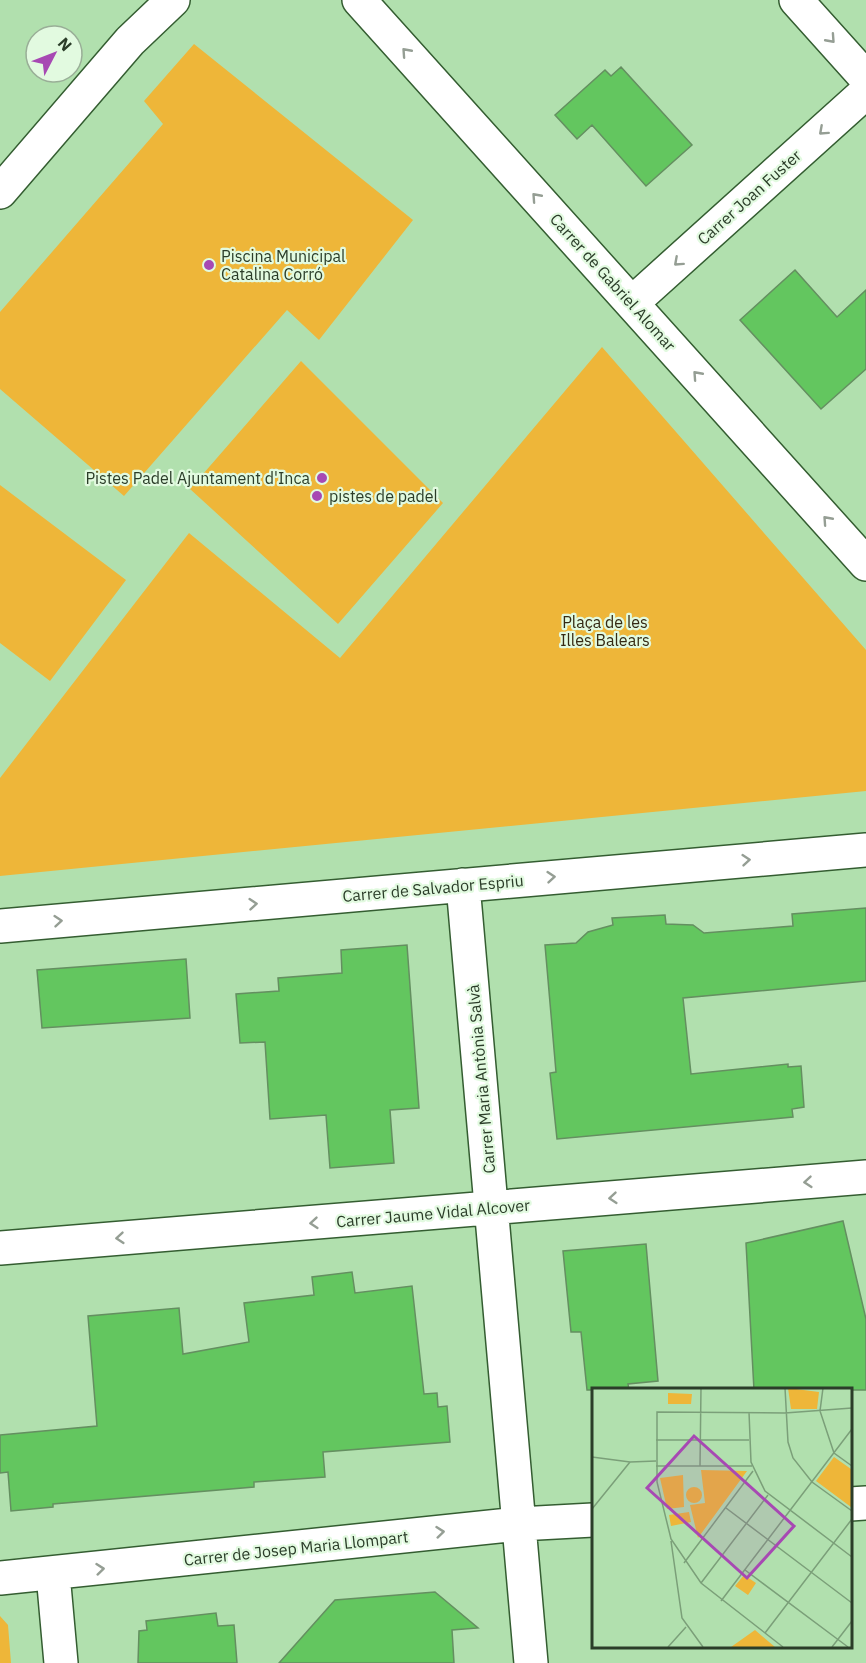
<svg xmlns="http://www.w3.org/2000/svg" width="866" height="1663" viewBox="0 0 866 1663" font-family="'IBM Plex Sans',sans-serif">
	<style>
		.green { fill: #eeb639 }
		.building { fill: #63c65f; stroke: #648f60; stroke-width: 1.5 }
		.lines { fill: none; stroke-linecap: round; stroke-linejoin: round }
		.street-casing { stroke: #345d31; stroke-width: 36 }
		.street { stroke: #fff; stroke-width: 33 }
		.oneway { stroke: #959e94 }
		.poi-dot { fill: #a749b3; stroke: #e2fae0; stroke-width: 2 }
		.labels { text-anchor: middle; stroke-width: 4.5; stroke-linejoin: round; paint-order: stroke }
		.street-label { font-size: 16px; fill: #2b3d29; stroke: #e2fae0 }
		.poi-label { font-size: 16px; fill: #2b3d29; stroke: #e2fae0; text-anchor: start }
		.park-label { font-size: 16px; fill: #352913; stroke: #e2fae0 }
		.inset-road { fill: none; stroke: #7b9f79; stroke-width: 1.5 }
		.view { fill: #a749b3; fill-opacity: 0.15; stroke: #a749b3; stroke-width: 3 }
		.inset-edge { fill: none; stroke: #2b3d29; stroke-width: 3 }
	</style>
	<rect width="100%" height="100%" fill="#b1e0ae"/>
	<!-- green -->
	<path class="green" d="M194,44L413,220L319,340L287,310L124,496L0,389V312L163,124L144,101Z
		M602,347L866,650V791L0,876V778L189,533L340,658Z
		M301,361L443,503L338,624L190,489Z
		M0,485L126,580L50,681L0,643Z
		M0,1616L8,1625L11,1663H0Z"/>
	<!-- building -->
	<path class="building" d="M621,67L692,145L646,186L592,125L577,139L555,115L605,70L611,76Z
		M795,270L837,317L866,290V369L821,409L740,320Z
		M866,908V981L683,998L691,1074L788,1064V1067L801,1066L804,1107L792,1109L793,1117L557,1139L550,1073L556,1072L545,945L576,943L588,932L613,925L612,918L665,915L666,924L693,925L704,933L793,926L792,914Z
		M407,945L419,1108L390,1110L394,1163L330,1168L326,1115L270,1119L265,1042L240,1043L236,994L279,991L278,978L342,973L341,950Z
		M186,959L190,1018L42,1028L37,970Z
		M843,1221L866,1319V1390H754L746,1243Z
		M646,1244L658,1381L628,1384L629,1390H587L581,1332H571L563,1251Z
		M352,1272L355,1293L412,1286L424,1394L437,1393L438,1407L447,1406L450,1442L323,1452L325,1477L254,1482V1487L53,1504V1507L11,1511L8,1472L0,1473V1435L97,1426L88,1316L179,1308L183,1354L249,1342L244,1303L314,1295L312,1277Z
		M435,1592L478,1628L452,1630L454,1663H279L335,1600Z
		M216,1613L218,1626L234,1625L237,1663H138L139,1631L147,1630L146,1621Z"/>
	<g class="lines">
		<defs>
			<path id="street" d="M359,0L866,564
				M796,0L866,78
				M0,192L130,41L173,0
				M632,303L866,92
				M463,885L531,1663
				M0,926L866,850
				M0,1248L866,1177
				M850,1504L866,1503
				M53,1574L61,1663
				M0,1578L519,1524L593,1520"/>
		</defs>
		<!-- street casing -->
		<use href="#street" class="street-casing"/>
		<!-- street -->
		<use href="#street" class="street"/>
	</g>
	<!-- one-way arrows -->
	<defs><path id="oneway-chevron" d="M-2-3.5L2.5 0L-2 3.5" fill="none" stroke-width="1.6" stroke-linecap="round" stroke-linejoin="round" transform="scale(1.5)"/></defs>
	<g class="oneway">
		<use href="#oneway-chevron" transform="translate(831 39) rotate(48)"/>
		<use href="#oneway-chevron" transform="translate(406 52) rotate(-132)"/>
		<use href="#oneway-chevron" transform="translate(823 131) rotate(138)"/>
		<use href="#oneway-chevron" transform="translate(536 197) rotate(-132)"/>
		<use href="#oneway-chevron" transform="translate(678 262) rotate(138)"/>
		<use href="#oneway-chevron" transform="translate(697 375) rotate(-132)"/>
		<use href="#oneway-chevron" transform="translate(827 520) rotate(-132)"/>
		<use href="#oneway-chevron" transform="translate(746 860) rotate(-5)"/>
		<use href="#oneway-chevron" transform="translate(551 877) rotate(-5)"/>
		<use href="#oneway-chevron" transform="translate(253 904) rotate(-5)"/>
		<use href="#oneway-chevron" transform="translate(58 921) rotate(-5)"/>
		<use href="#oneway-chevron" transform="translate(808 1182) rotate(175)"/>
		<use href="#oneway-chevron" transform="translate(613 1198) rotate(175)"/>
		<use href="#oneway-chevron" transform="translate(314 1223) rotate(175)"/>
		<use href="#oneway-chevron" transform="translate(120 1238) rotate(175)"/>
		<use href="#oneway-chevron" transform="translate(440 1532) rotate(-6)"/>
		<use href="#oneway-chevron" transform="translate(100 1569) rotate(-6)"/>
	</g>
	<!-- markers -->
	<g class="poi-dot">
		<circle cx="209" cy="265" r="6"/>
		<circle cx="322" cy="478" r="6"/>
		<circle cx="317" cy="496" r="6"/>
	</g>
	<g class="labels">
		<!-- street labels -->
		<g class="street-label">
			<text transform="translate(749 197) rotate(-42)" y="6">Carrer Joan Fuster</text>
			<text transform="translate(613 282) rotate(48)" y="6">Carrer de Gabriel Alomar</text>
			<text transform="translate(433 888) rotate(-5)" y="6">Carrer de Salvador Espriu</text>
			<text transform="translate(481 1079) rotate(-95)" y="6">Carrer Maria Antònia Salvà</text>
			<text transform="translate(433 1213) rotate(-5)" y="6">Carrer Jaume Vidal Alcover</text>
			<text transform="translate(296 1548) rotate(-6)" y="6">Carrer de Josep Maria Llompart</text>
		</g>
		<!-- poi labels -->
		<g class="poi-label">
			<text x="221" y="262">Piscina Municipal<tspan x="221" dy="18">Catalina Corró</tspan></text>
			<text x="310" y="484" text-anchor="end">Pistes Padel Ajuntament d'Inca</text>
			<text x="329" y="502">pistes de padel</text>
		</g>
		<!-- park labels -->
		<g class="park-label">
			<text x="605" y="628">Plaça de les<tspan x="605" dy="18">Illes Balears</tspan></text>
		</g>
	</g>
	<!-- overview -->
	<g transform="translate(592 1388)">
		<rect width="260" height="260" fill="#b1e0ae"/>
		<path d="M196,0L227,4L225,21H199ZM76,5L100,6L99,16H76ZM242,69L259,81V119L224,93ZM109,82L155,83L106,150L98,117L113,115ZM91,87L92,119L75,121L68,90ZM94 107a8 8 0 1 1 16 0a8 8 0 1 1-16 0ZM97,124L99,134L79,138L77,127ZM152,187L164,195L156,207L143,198ZM163,242L183,259H139Z" fill="#eeb639"/>
		<path class="inset-road" d="M193,0L196,54L201,70L220,94L260,123M231,0L228,23L242,65L260,78M157,24L159,74L173,103L260,169M64,52H157M0,69L38,74L64,73M64,78H160M108,78L109,0M134,120L260,215M0,121L38,74M79,153L90,230L111,259M92,175L161,83M153,182L256,259M109,195L176,107M129,213L260,41M173,245L260,131M76,259L94,239M191,259L109,195L79,151L65,94V24L193,25L260,20M240,259L260,233"/>
		<path class="view" d="M102,48L202,138L155,190L55,100Z"/>
		<rect width="260" height="260" class="inset-edge"/>
	</g>
	<!-- north arrow -->
	<g transform="translate(54 54) rotate(48)"><circle r="28" fill="#e2fae0" stroke="#99ae97" stroke-width="1.5"/>
	<path d="M0-4.5L10 22L0 15L-10 22Z" fill="#a749b3"/>
	<text y="-9" font-size="16" font-weight="bold" text-anchor="middle" fill="#2b3d29">N</text>
	</g>
</svg>
